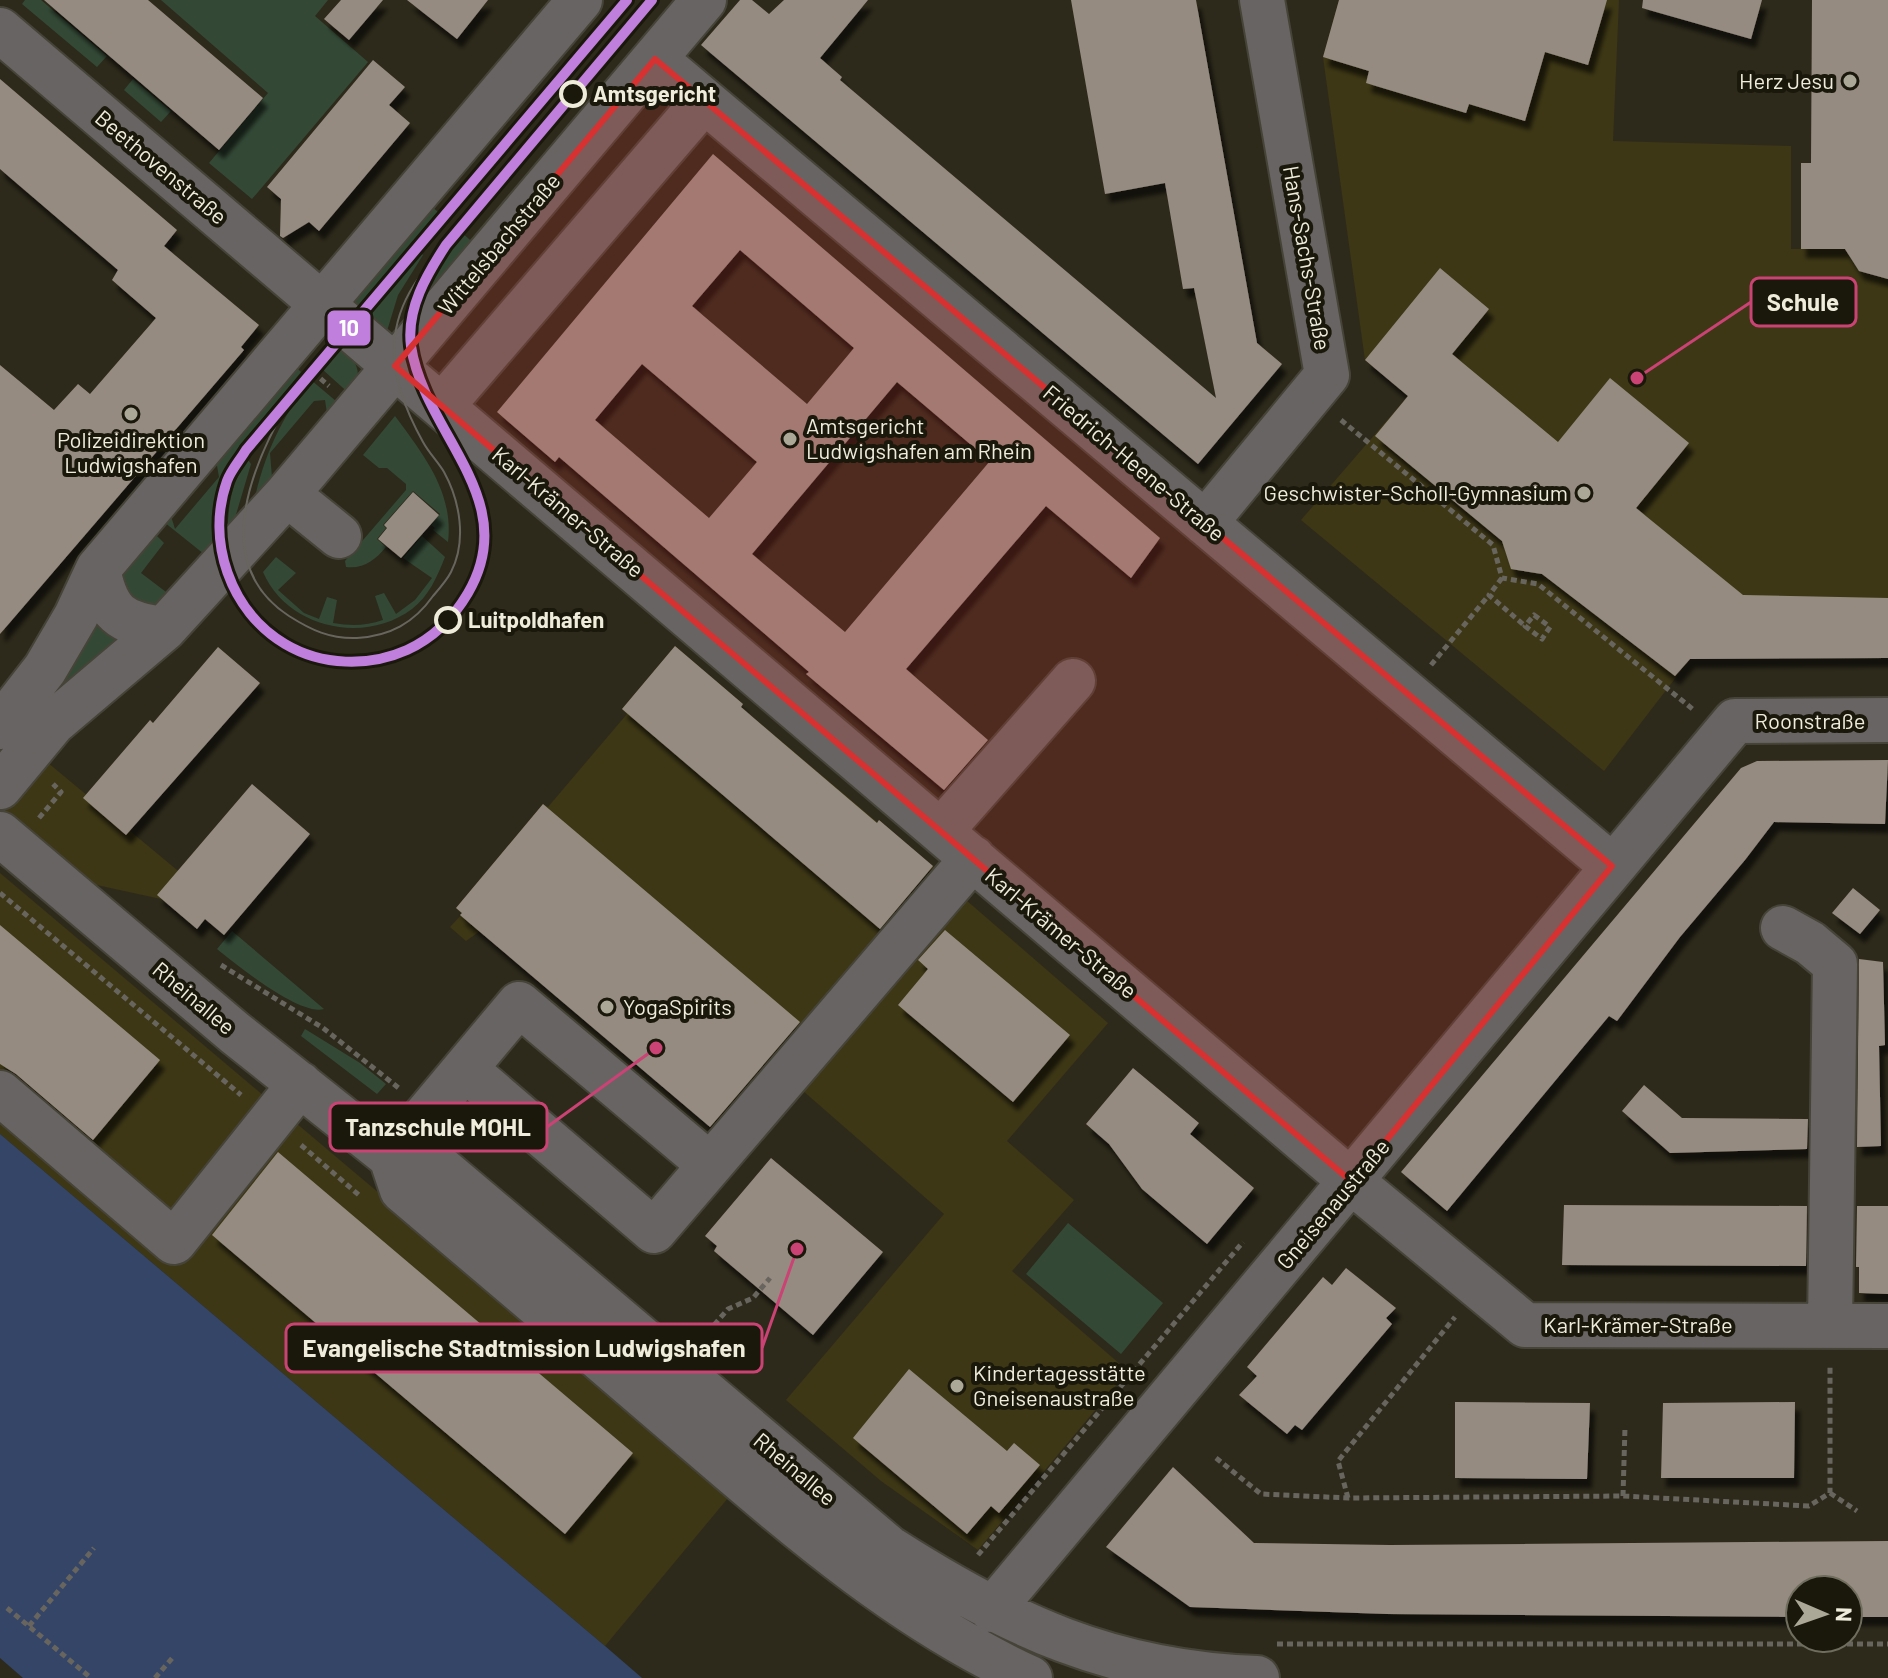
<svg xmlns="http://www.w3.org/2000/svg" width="1888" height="1678" viewBox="0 0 1888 1678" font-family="Barlow,sans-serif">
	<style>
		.built { fill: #3d3715 }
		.green { fill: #334936 }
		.water { fill: #344567 }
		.building { fill: #968b81; fill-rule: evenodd; filter: url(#shadow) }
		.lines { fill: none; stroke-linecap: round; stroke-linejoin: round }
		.minor-casing { stroke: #464438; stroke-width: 48 }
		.path { stroke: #68655f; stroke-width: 5; stroke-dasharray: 6 4; stroke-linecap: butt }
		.minor { stroke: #686463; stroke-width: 44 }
		.tram { stroke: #68655f; stroke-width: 2 }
		.tram-1-casing { stroke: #1a180b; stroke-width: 16 }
		.tram-1 { stroke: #c07fdc; stroke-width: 10 }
		.marked { fill: #d73231; fill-opacity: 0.2; stroke: #d73231; stroke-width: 6; stroke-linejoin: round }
		.poi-dot { fill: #aba898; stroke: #1a180b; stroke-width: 3 }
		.stop-dot { fill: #1a180b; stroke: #efecdb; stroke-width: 4 }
		.labels { text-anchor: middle; stroke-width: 8; stroke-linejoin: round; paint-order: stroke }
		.poi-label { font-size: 22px; fill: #efecdb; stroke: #1a180b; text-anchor: start }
		.stop-label { font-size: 22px; font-weight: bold; fill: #efecdb; stroke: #1a180b; text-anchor: start }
		.street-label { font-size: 22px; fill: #efecdb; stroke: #1a180b }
		.leader { fill: none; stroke: #cb4275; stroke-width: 3 }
		.callout-dot { fill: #cb4275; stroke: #1a180b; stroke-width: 3 }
		.callout { fill: #1a180b; stroke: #cb4275; stroke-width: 3 }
		.callout-label { font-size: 24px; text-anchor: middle; font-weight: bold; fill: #efecdb }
		.line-badge { stroke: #1a180b; stroke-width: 3 }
		.badge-label { font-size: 22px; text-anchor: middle; font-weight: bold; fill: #fff }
	</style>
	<defs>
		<filter id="shadow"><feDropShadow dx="5" dy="9" stdDeviation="2" flood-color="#0009"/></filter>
	</defs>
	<rect width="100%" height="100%" fill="#2d2a1b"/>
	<!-- built -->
	<path class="built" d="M1339,0H1619L1613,141L1791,146V249H1848L1850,258L1859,271L1878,277L1888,276V658L1690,659L1604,771L1301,520L1408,396L1365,360L1323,57Z
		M675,646L743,704L741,707L877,822L879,820L943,875L720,1135L480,931L466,941L450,927L462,914L456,908L543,804L548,807L627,714L622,709Z
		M0,723L230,914L0,864Z
		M0,873L733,1492L605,1646L0,1134Z
		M966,900L1108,1023L1007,1141L1074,1200L1012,1271L1128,1371L978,1550L881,1481L786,1400L944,1214L802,1090Z"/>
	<!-- green -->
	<path class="green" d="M25,0H41L107,56L97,67L22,4Z
		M161,0H328L315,16L368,62L252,199L209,163L268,93Z
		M133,79L171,111L161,122L124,90Z
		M422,198L438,212L355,310L350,286Z
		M461,232L477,246L422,304L429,283Z
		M419,251L423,255L398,295L387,331L364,321Z
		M341,345C358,365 363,370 352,396L322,369Z
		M286,357L301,372C250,436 205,473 214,562L154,514L166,500L175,529L219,477L213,443Z
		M311,380L343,407L328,420L325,400L314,401L270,453L273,490L252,515C259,466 280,418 311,380Z
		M395,416C423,454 454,492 448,542L433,530L435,528L431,525L440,514L413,491L383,525L386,528L377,539L386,547C375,560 364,569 346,567L345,561L406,490V484L387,468H379L363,455Z
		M248,460L251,464L227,545C228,515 228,485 248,460Z
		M146,525L164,543L141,573L170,595L164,610L138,606L116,582Z
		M422,536L445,557C437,577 429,596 412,609C364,645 287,628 263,572L276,557L296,573L278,590L304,613L319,619L327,597L337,600L333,623C350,626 366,626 383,620L375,596L384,593L396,614L415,600L432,578L403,558Z
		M97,615C104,631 111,636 127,643L58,701L49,692Z
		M232,931L324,1009C299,1016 237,965 217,949Z
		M305,1029L360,1063L386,1084L377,1094L301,1036Z
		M1068,1223L1163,1303L1121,1354L1026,1274Z"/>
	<!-- water -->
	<path class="water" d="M0,1134L605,1646L642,1678H23L0,1658Z"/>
	<!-- building -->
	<path class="building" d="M44,0H148L263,98L219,150Z
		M341,0H383L349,40L324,19Z
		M407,0H488L457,39Z
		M740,0H752L769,14L784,0H868L820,58L842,77L840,80L1216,398L1194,288L1183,289L1165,183L1105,194L1071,0H1196L1257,343L1282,364L1198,464L701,45Z
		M1339,0H1607L1588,65L1545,52L1525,121L1469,104L1466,113L1366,83L1369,71L1323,57Z
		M1643,0H1762L1751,39L1642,8Z
		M1812,0H1888V279L1859,271L1845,249H1801V163H1811Z
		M373,60L405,87L389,105L410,123L319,231L309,222L283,238L280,236L281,199L267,187Z
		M0,79L177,230L164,246L259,325L241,347L244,350L0,634V365L54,410L78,384L90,394L156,318L112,280L118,270L0,169Z
		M713,154L1160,538L1131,578L1046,506L906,669L988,740L944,790L806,674L809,672L559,457L555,462L497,412ZM740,250L854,348L807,404L692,306ZM642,364L757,462L709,518L595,420ZM897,382L990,461L845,632L752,554Z
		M1440,268L1489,309L1452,354L1558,442L1610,378L1689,443L1636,508L1743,595L1888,598V658L1690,659L1675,676L1542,574L1511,569L1502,541L1375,436L1408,396L1365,360Z
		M413,492L439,515L401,558L378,539L387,528L384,525Z
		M675,646L743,704L741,707L783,743L877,823L879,820L933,866L880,929L622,709Z
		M218,647L260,683L126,835L83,798L150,720L153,723Z
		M1888,760L1885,824L1774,822L1745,860L1680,937L1617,1021L1609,1016L1447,1211L1401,1172L1741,768L1757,761Z
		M252,784L310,834L224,935L205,919L197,929L157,895Z
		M543,804L800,1022L710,1127L460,915L462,913L456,908Z
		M1853,888L1880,910L1860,934L1832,913Z
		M0,925L160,1060L93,1140L16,1074L0,1064Z
		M945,930L1070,1035L1013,1102L898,1005L928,969L918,960Z
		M1859,959L1883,962L1885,1045L1879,1046L1881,1146L1857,1147Z
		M1133,1068L1199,1123L1190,1134L1254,1188L1207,1244L1142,1189L1109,1144L1086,1124Z
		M1644,1085L1682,1118L1808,1119L1807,1149L1670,1153L1622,1111Z
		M278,1152L633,1453L565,1534L212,1235Z
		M771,1158L883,1252L813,1335L714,1251L717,1246L705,1236Z
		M1564,1205L1807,1206L1806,1266L1562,1265Z
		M1857,1206H1888V1294L1859,1293V1267H1856Z
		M1346,1268L1396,1308L1386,1318L1392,1324L1302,1430L1295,1425L1287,1434L1239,1395L1257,1376L1247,1367L1323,1277L1332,1285Z
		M909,1369L1007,1451L1014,1443L1040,1465L999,1513L991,1506L967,1534L853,1438Z
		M1455,1402L1590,1403L1587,1479L1455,1478Z
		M1795,1402L1794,1478H1661L1663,1403Z
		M1173,1467L1254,1543L1390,1545L1888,1541V1617H1848V1590H1800V1617L1387,1614L1190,1607L1106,1547Z"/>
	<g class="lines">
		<defs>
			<path id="minor" d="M0,30L1352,1182L1525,1325L1888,1326
				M655,59L1612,866
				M442,406L704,101
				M287,494L339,536
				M1205,523L1327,375L1262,0
				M98,569C107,613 119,623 164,629
				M0,727L45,669L76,616L98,569L580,0
				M0,787L53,723L164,629L287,494L704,0
				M941,831L1073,681
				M0,834L235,1033L391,1157L402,1190C498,1271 594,1353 689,1435C795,1526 901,1619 1030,1678
				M1783,928L1810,943L1835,964L1830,1325
				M465,1069L654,1231L973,858
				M0,1093L174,1242L300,1084
				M391,1157L426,1156L889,1548C1009,1625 1112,1673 1257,1678
				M391,1157L519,1004L710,1165
				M992,1610L1735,721L1888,720"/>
		</defs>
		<!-- minor casing -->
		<use href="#minor" class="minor-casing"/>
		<!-- path -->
		<path class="path" d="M313,372L329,386
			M1341,420L1493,545L1502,578L1538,584L1695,711
			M1502,578L1489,595L1525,626
			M1534,615L1550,627L1542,639L1525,626Z
			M1431,665L1489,595
			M39,818L61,792L53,784
			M0,893L241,1095
			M221,965L323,1028L400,1089
			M301,1145L360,1196
			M701,1340L728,1309L753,1298L770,1278
			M1216,1458L1261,1494L1348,1498L1623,1496L1809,1506L1830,1493V1365
			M1830,1493L1857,1511
			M1623,1496L1625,1427
			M1348,1498L1338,1461L1455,1317
			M978,1555L1243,1242
			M7,1608L91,1678
			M29,1626L94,1548
			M1277,1644H1888
			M155,1678L174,1656"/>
		<!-- minor -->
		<use href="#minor" class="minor"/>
		<!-- tram -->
		<path class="tram" d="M291,398C253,462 208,563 289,616C311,630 330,639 357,638C390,636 414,623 433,596C439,589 447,580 451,572C467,541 460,501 444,472C438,462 429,453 423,442C408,415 394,382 394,351C394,306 418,275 446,245"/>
		<defs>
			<path id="tram-1" d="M627,0L246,450C240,460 231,470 227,481C206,541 230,611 285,644C322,666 369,667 407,650C433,638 454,617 468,593C523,499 424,434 411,346C406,309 427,274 446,245L652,0"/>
		</defs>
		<!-- tram-1 casing -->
		<use href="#tram-1" class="tram-1-casing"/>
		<!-- tram-1 -->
		<use href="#tram-1" class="tram-1"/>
	</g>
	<!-- marked area -->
	<path class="marked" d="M655,59L1612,866L1352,1182L395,366Z"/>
	<!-- markers -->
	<g class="poi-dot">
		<circle cx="1850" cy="81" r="8"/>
		<circle cx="131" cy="414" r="8"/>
		<circle cx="790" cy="439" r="8"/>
		<circle cx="1584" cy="493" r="8"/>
		<circle cx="607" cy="1007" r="8"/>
		<circle cx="957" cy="1386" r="8"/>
	</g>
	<g class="stop-dot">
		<circle cx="573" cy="94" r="12"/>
		<circle cx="448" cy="620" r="12"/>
	</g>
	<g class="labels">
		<!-- poi labels -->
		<g class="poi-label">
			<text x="1834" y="89" text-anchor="end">Herz Jesu</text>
			<text x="806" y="434">Amtsgericht<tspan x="806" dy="25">Ludwigshafen am Rhein</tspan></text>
			<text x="131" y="448" text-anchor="middle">Polizeidirektion<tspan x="131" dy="25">Ludwigshafen</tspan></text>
			<text x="1568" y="501" text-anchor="end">Geschwister-Scholl-Gymnasium</text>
			<text x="623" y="1015">YogaSpirits</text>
			<text x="973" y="1381">Kindertagesstätte<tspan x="973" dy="25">Gneisenaustraße</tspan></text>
		</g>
		<!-- stop labels -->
		<g class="stop-label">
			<text x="593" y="102">Amtsgericht</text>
			<text x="468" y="628">Luitpoldhafen</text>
		</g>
		<!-- street labels -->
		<g class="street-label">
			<text transform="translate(161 167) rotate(40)" y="8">Beethovenstraße</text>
			<text transform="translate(499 244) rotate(-50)" y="8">Wittelsbachstraße</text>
			<text transform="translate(1307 258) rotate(80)" y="8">Hans-Sachs-Straße</text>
			<text transform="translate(1134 463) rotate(40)" y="8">Friedrich-Heene-Straße</text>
			<text transform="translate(568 512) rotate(40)" y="8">Karl-Krämer-Straße</text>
			<text x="1810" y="729">Roonstraße</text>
			<text transform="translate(1061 933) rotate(40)" y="8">Karl-Krämer-Straße</text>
			<text transform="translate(194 998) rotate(40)" y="8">Rheinallee</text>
			<text transform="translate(1333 1204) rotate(-50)" y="8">Gneisenaustraße</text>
			<text x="1638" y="1333">Karl-Krämer-Straße</text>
			<text transform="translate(795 1469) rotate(40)" y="8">Rheinallee</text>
		</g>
	</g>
	<!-- callouts -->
	<path class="leader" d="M1637 378L1751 302M656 1048L547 1127M797 1249L762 1348"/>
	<g class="callout-dot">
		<circle cx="1637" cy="378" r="8"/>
		<circle cx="656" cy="1048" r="8"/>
		<circle cx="797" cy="1249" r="8"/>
	</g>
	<g class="callout">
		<rect x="1751" y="278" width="105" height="48" rx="8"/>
		<rect x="330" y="1103" width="217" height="48" rx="8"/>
		<rect x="286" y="1324" width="476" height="48" rx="8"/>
	</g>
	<g class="callout-label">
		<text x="1803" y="311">Schule</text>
		<text x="438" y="1136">Tanzschule MOHL</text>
		<text x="524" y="1357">Evangelische Stadtmission Ludwigshafen</text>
	</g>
	<rect class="line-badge" x="326" y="309" width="46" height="38" rx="8" fill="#c07fdc"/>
	<g class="badge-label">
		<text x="349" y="336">10</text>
	</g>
	<!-- north arrow -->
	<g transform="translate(1824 1614) rotate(92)"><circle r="38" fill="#1a180b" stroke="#6f6d5e" stroke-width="2"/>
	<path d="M0-6L14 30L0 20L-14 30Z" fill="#aba898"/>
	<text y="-12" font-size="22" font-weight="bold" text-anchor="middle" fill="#efecdb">N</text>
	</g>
</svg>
